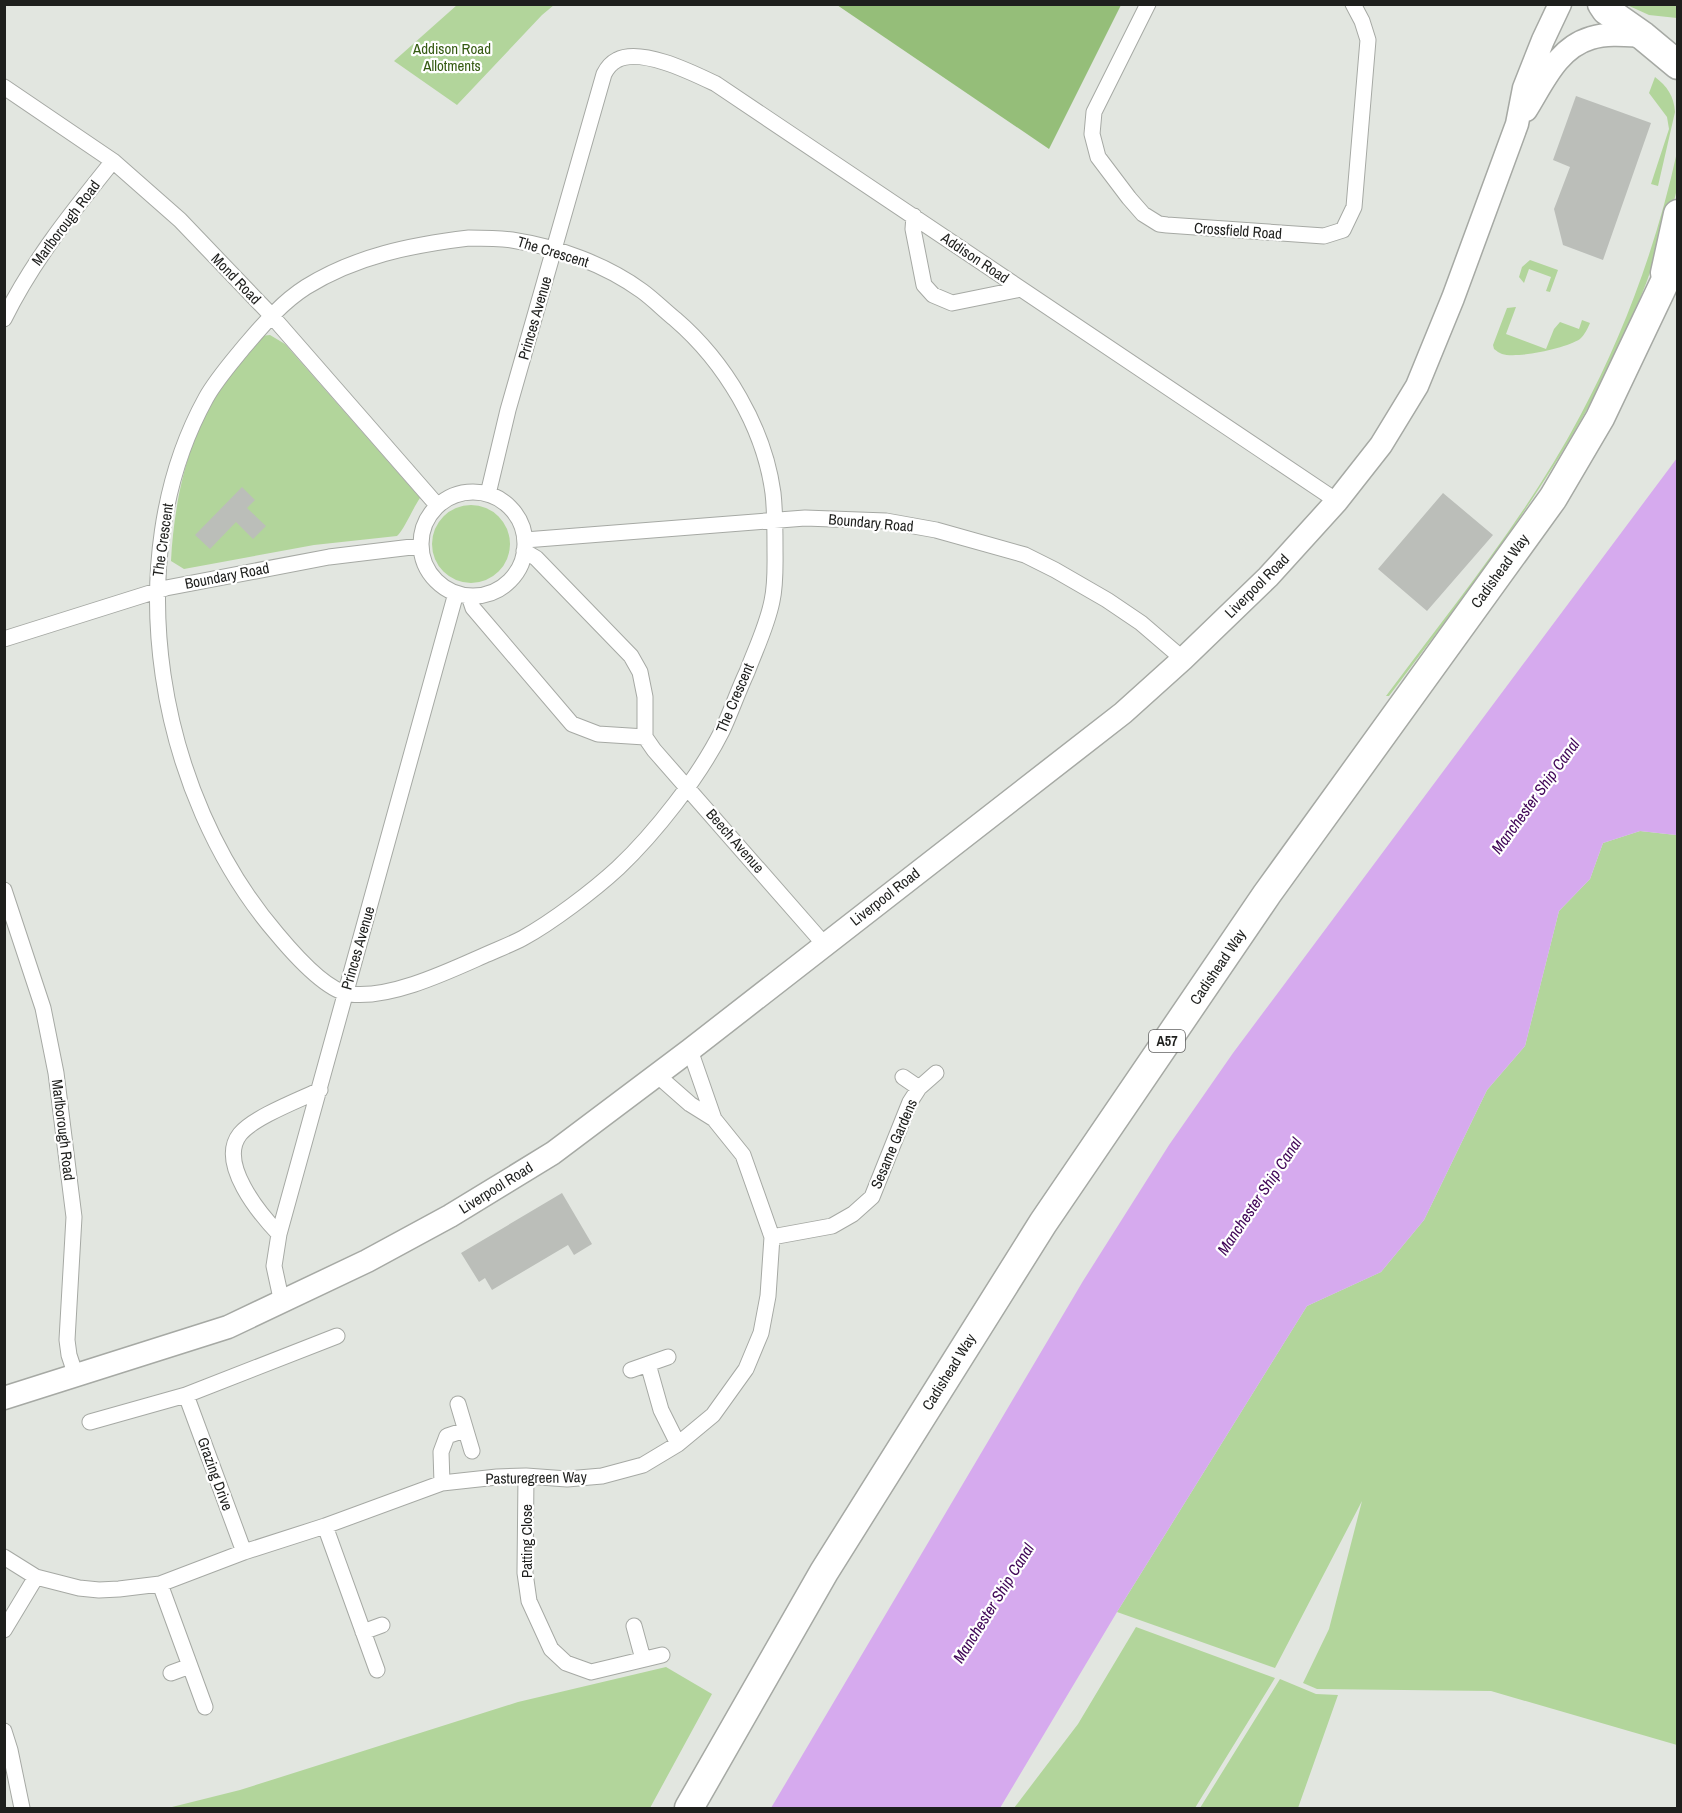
<svg xmlns="http://www.w3.org/2000/svg" width="1682" height="1813" viewBox="0 0 1682 1813" font-family="'Archivo Narrow',sans-serif">
	<style>
		.green { fill: #b2d59b }
		.forest { fill: #95be79 }
		.water { fill: #d6aaee }
		.building { fill: #bbbeb9 }
		.lines { fill: none; stroke-linecap: round; stroke-linejoin: round }
		.street-casing { stroke: #a6a9a4; stroke-width: 17 }
		.secondary-casing { stroke: #a6a9a4; stroke-width: 25 }
		.highway-casing { stroke: #a6a9a4; stroke-width: 31 }
		.street { stroke: #fff; stroke-width: 15 }
		.secondary { stroke: #fff; stroke-width: 22 }
		.highway { stroke: #fff; stroke-width: 28 }
		.labels { text-anchor: middle; stroke-width: 4.5; stroke-linejoin: round; paint-order: stroke }
		.shield { fill: #fff; stroke: #626261; stroke-width: 1.5 }
		.shield-label { font-size: 14px; font-weight: bold; fill: #1e1f1d }
		.park-label { font-size: 15px; fill: #355a12; stroke: #fff }
		.street-label { font-size: 15px; fill: #1e1f1d; stroke: #fff }
		.water-label { font-size: 16px; font-style: italic; fill: #3f0456; stroke: #fff }
	</style>
	<rect width="100%" height="100%" fill="#e2e6e0"/>
	<!-- green -->
	<path class="green" d="M457,5H554L542,15L457,105L394,61Z
		M1627,5H1677V18L1649,15Z
		M1655,77C1667,86 1674,96 1675,112L1658,186L1651,184L1669,129L1667,117L1649,93Z
		M1677,152C1677,164 1679,178 1677,189C1671,215 1661,242 1652,267C1596,427 1490,562 1389,696H1386C1453,606 1527,516 1580,416C1624,334 1657,244 1677,152Z
		M1530,260L1558,270L1550,292L1546,291L1551,277L1529,269L1524,283L1519,277L1522,267Z
		M1516,307L1506,334L1546,349L1554,329L1560,322L1579,329L1582,320L1590,323C1587,330 1585,334 1580,339C1567,348 1517,359 1502,354C1499,353 1497,351 1494,349L1493,345L1507,308Z
		M270,335L285,344L420,498C413,508 404,530 397,536L314,545L184,569L171,561C174,500 189,434 222,382C233,366 248,351 261,336Z
		M432 544a39 39 0 1 1 78 0a39 39 0 1 1-78 0Z
		M1640,831L1676,835L1677,833V1745L1491,1691L1317,1689L1303,1683L1329,1629L1362,1501L1275,1668L1117,1612L1307,1306L1381,1272L1424,1220L1487,1090L1525,1046L1559,911L1590,879L1603,843Z
		M1136,1627L1275,1678L1195,1808H1014L1078,1724Z
		M666,1667L712,1694L650,1808H168L240,1790L518,1702Z
		M1280,1679L1316,1694L1338,1695L1298,1808H1200Z"/>
	<!-- forest -->
	<path class="forest" d="M837,5L1121,4V5L1049,149Z"/>
	<!-- water -->
	<path class="water" d="M1677,458V833L1676,835L1640,831L1603,843L1590,879L1559,911L1525,1046L1487,1090L1424,1220L1381,1272L1307,1306L1117,1612L1000,1808H771L1083,1281L1169,1145L1233,1053Z"/>
	<!-- building -->
	<path class="building" d="M1576,96L1651,123L1603,260L1563,245L1554,209L1570,167L1553,160Z
		M242,487L255,500L247,508L266,526L253,539L236,522L210,549L195,535Z
		M1443,493L1493,535L1427,611L1378,569Z
		M562,1193L592,1244L574,1255L568,1245L492,1290L485,1278L479,1282L461,1253Z"/>
	<g class="lines">
		<defs>
			<path id="street" d="M1148,4L1094,112L1092,134L1098,157L1129,198L1143,214L1159,224L1167,225L1324,236L1343,230L1354,207L1368,40L1362,21L1353,4
				M4,87L113,161L180,220L271,315L437,505
				M914,216L913,229L924,285L933,295L952,303L1021,289
				M469,238C484,238 498,238 512,240C557,247 605,264 642,291C653,299 664,310 675,319C725,362 764,427 773,493C775,511 775,529 775,547C775,565 776,583 772,601C767,626 756,648 747,672C738,691 731,712 722,731C699,777 655,833 618,868C593,891 552,922 523,938C510,945 496,950 483,956C447,972 390,999 350,994C326,991 292,952 277,934C158,796 116,561 206,398C216,380 231,363 244,347C263,325 281,303 306,287C356,256 411,245 469,238Z
				M4,319C33,260 73,211 113,161
				M421 544a52 52 0 1 1 104 0a52 52 0 1 1-104 0Z
				M488,494L508,410L604,74C607,68 611,63 617,60C641,47 693,73 716,84L1337,501
				M525,540L805,518L886,521L936,530L1025,555L1055,570L1107,600L1141,623L1183,659
				M524,551L536,558L631,656L640,672L645,697V737L654,750L824,944
				M469,596L473,608L572,724L598,734L645,737
				M4,639L166,588L329,557L420,546
				M4,890L43,1008L56,1073L74,1217L67,1340L69,1355L76,1376
				M657,1075L690,1104L714,1119
				M903,1077L919,1088
				M279,1234C260,1214 217,1163 240,1134C254,1117 299,1100 320,1090
				M772,1237L832,1226L853,1214L872,1197L910,1102L919,1088L936,1073
				M282,1303L274,1266L279,1234L456,593
				M648,1364L661,1410L678,1444
				M631,1370L668,1357
				M186,1395L244,1552
				M458,1404L472,1451
				M90,1422L186,1395L337,1336
				M526,1476L525,1573L529,1601L551,1649L566,1663L591,1672L662,1655
				M442,1483L441,1452L447,1436L465,1430
				M325,1526L377,1670
				M4,1557L36,1577L79,1588L99,1590L119,1589L160,1584L244,1552L325,1526L442,1483L497,1477L526,1476L567,1479L602,1476L643,1465L678,1444L713,1415L746,1369L761,1333L768,1296L772,1237L743,1155L714,1119L690,1050
				M160,1584L205,1707
				M634,1626L643,1659
				M4,1630L36,1577
				M363,1632L382,1625
				M171,1673L190,1666
				M4,1731L10,1750L22,1808"/>
			<path id="secondary" d="M1526,110C1543,83 1557,48 1591,38C1607,33 1626,35 1643,36
				M4,1398L228,1327L367,1261L450,1216L553,1153L690,1050L1123,713L1183,659L1268,577L1337,501L1381,445L1417,386L1453,298L1517,124L1524,88L1543,40L1560,4"/>
			<path id="highway" d="M1602,4L1606,10L1643,36L1678,65
				M1665,273L1678,214
				M689,1808L824,1572L1043,1223L1267,894L1553,498L1600,418L1678,254"/>
		</defs>
		<!-- street casing -->
		<use href="#street" class="street-casing"/>
		<!-- secondary casing -->
		<use href="#secondary" class="secondary-casing"/>
		<!-- highway casing -->
		<use href="#highway" class="highway-casing"/>
		<!-- street -->
		<use href="#street" class="street"/>
		<!-- secondary -->
		<use href="#secondary" class="secondary"/>
		<!-- highway -->
		<use href="#highway" class="highway"/>
	</g>
	<g class="labels">
		<!-- shield labels -->
		<rect class="shield" x="1149" y="1030" width="36" height="22" rx="4.5"/>
		<g class="shield-label">
			<text x="1167" y="1046">A57</text>
		</g>
		<!-- park labels -->
		<g class="park-label">
			<text x="452" y="54">Addison Road<tspan x="452" dy="17">Allotments</tspan></text>
		</g>
		<!-- street labels -->
		<g class="street-label">
			<text transform="translate(66 223) rotate(-53)" y="5">Marlborough Road</text>
			<text transform="translate(1238 231) rotate(4)" y="5">Crossfield Road</text>
			<text transform="translate(553 252) rotate(17)" y="5">The Crescent</text>
			<text transform="translate(975 258) rotate(34)" y="5">Addison Road</text>
			<text transform="translate(236 279) rotate(46)" y="5">Mond Road</text>
			<text transform="translate(535 318) rotate(-74)" y="5">Princes Avenue</text>
			<text transform="translate(871 523) rotate(5)" y="5">Boundary Road</text>
			<text transform="translate(163 540) rotate(-82)" y="5">The Crescent</text>
			<text transform="translate(1500 571) rotate(-54)" y="5">Cadishead Way</text>
			<text transform="translate(227 576) rotate(-11)" y="5">Boundary Road</text>
			<text transform="translate(1257 586) rotate(-45)" y="5">Liverpool Road</text>
			<text transform="translate(735 698) rotate(-67)" y="5">The Crescent</text>
			<text transform="translate(735 841) rotate(49)" y="5">Beech Avenue</text>
			<text transform="translate(885 897) rotate(-38)" y="5">Liverpool Road</text>
			<text transform="translate(358 948) rotate(-74)" y="5">Princes Avenue</text>
			<text transform="translate(1218 967) rotate(-56)" y="5">Cadishead Way</text>
			<text transform="translate(63 1130) rotate(83)" y="5">Marlborough Road</text>
			<text transform="translate(894 1144) rotate(-67)" y="5">Sesame Gardens</text>
			<text transform="translate(496 1188) rotate(-32)" y="5">Liverpool Road</text>
			<text transform="translate(949 1372) rotate(-58)" y="5">Cadishead Way</text>
			<text transform="translate(215 1474) rotate(70)" y="5">Grazing Drive</text>
			<text transform="translate(536 1478) rotate(-1)" y="5">Pasturegreen Way</text>
			<text transform="translate(527 1541) rotate(-90)" y="5">Patting Close</text>
		</g>
		<!-- water labels -->
		<g class="water-label">
			<text transform="translate(1535 796) rotate(-54)" y="6">Manchester Ship Canal</text>
			<text transform="translate(1259 1196) rotate(-56)" y="6">Manchester Ship Canal</text>
			<text transform="translate(993 1603) rotate(-58)" y="6">Manchester Ship Canal</text>
		</g>
	</g>
	<!-- border -->
	<rect width="1682" height="1813" fill="none" stroke="#1e1f1d" stroke-width="12"/>
</svg>
